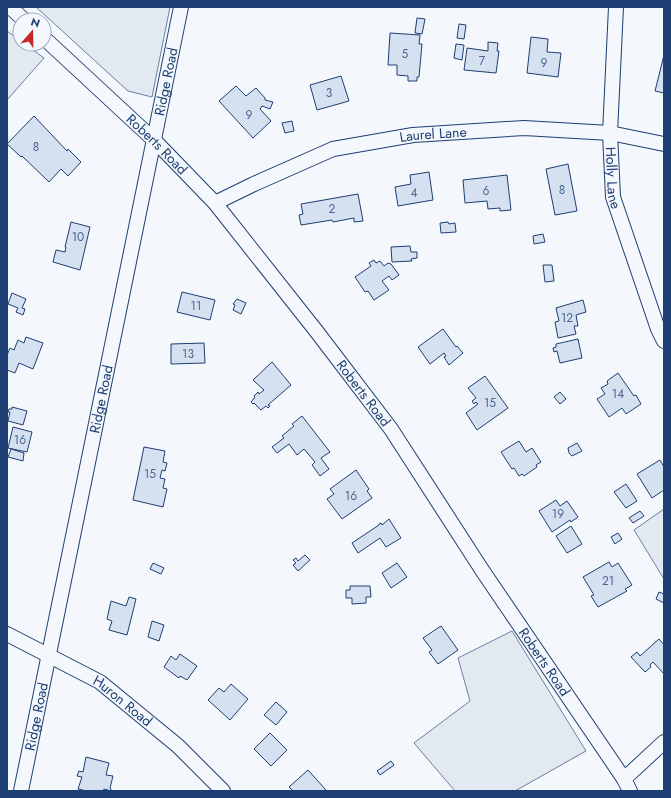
<svg xmlns="http://www.w3.org/2000/svg" width="671" height="798" viewBox="0 0 671 798" font-family="Jost,sans-serif">
	<style>
		.green { fill: #e3e9f0; stroke: #687fa3 }
		.building { fill: #d5e0f0; stroke: #1d3f73 }
		.lines { fill: none; stroke-linecap: round; stroke-linejoin: round }
		.minor-casing { stroke: #1d3f73; stroke-width: 16 }
		.minor { stroke: #f4f7fb; stroke-width: 14 }
		.labels { text-anchor: middle; stroke-width: 3; stroke-linejoin: round; paint-order: stroke }
		.number-label { font-size: 12px; fill: #4b6792 }
		.street-label { font-size: 14px; fill: #1d3f73; stroke: #f4f7fb }
	</style>
	<rect width="100%" height="100%" fill="#f4f7fb"/>
	<!-- green -->
	<path class="green" d="M36,7H170L152,97L128,91Z
		M7,31L20,40V44H25L44,58L7,100Z
		M664,509V579L634,530Z
		M512,631L586,751L515,791H455L414,743L470,701L458,658Z"/>
	<!-- building -->
	<path class="building" d="M417,18L425,19L422,34L415,33Z
		M459,24L466,25L464,39L457,38Z
		M390,33L420,35L419,44H422L419,77H417V81H408V76L397,75V65H388Z
		M531,37L548,39L547,52L561,53L558,77L527,73Z
		M488,42L498,43L497,51H499L496,73L464,70L467,48L488,51Z
		M456,44L464,45L462,60L454,58Z
		M664,55V93L655,91Z
		M341,76L349,101L317,110L310,85Z
		M236,86L246,96L256,88L265,98V100L273,102L270,109L262,106L260,109L271,121L253,138L219,101Z
		M34,116L67,151L68,149L81,162L68,176L61,169L49,182L22,156L21,157L7,144Z
		M292,121L294,131L285,133L282,123Z
		M568,164L577,211L555,215L546,169Z
		M429,172L433,200L398,206L395,187L411,184L410,175Z
		M507,175L511,210L500,211V208L488,209L487,201L465,203L463,180Z
		M358,194L363,221L354,222V218L333,222L332,220L301,225L299,215L303,214L301,204Z
		M71,222L90,227L80,270L53,262L56,250L65,252L66,247H65Z
		M448,222L449,224L455,223L456,232L441,233L440,223Z
		M543,234L545,242L534,244L533,236Z
		M410,246L411,252H417V258L411,259L412,261L392,262L391,247Z
		M374,260L376,263L380,261L384,266L388,263L391,264L399,275L392,280L389,276L382,281L389,290L374,300L368,291L365,292L355,277L371,266L369,263Z
		M543,265H552L554,281L545,282Z
		M182,292L215,300L210,320L177,312Z
		M12,293L26,299L22,308L25,309L23,315L16,312L18,308L8,304Z
		M237,299L246,303L241,314L233,310L235,305L233,304Z
		M583,300L586,312L576,315L578,326H574L576,334L558,338L555,322L559,321L556,308Z
		M443,329L456,347L457,346L463,353L449,365L444,357L446,356L444,353L430,364L418,347Z
		M26,337L43,343L33,369L19,363L15,373L7,370V355L10,348L14,350L18,340L24,343Z
		M578,339L582,358L560,363L557,351L554,352L553,348L556,347V344Z
		M204,343L205,363L171,364V344Z
		M272,362L291,385L268,405L270,406L268,408L266,406L261,410L254,403L253,404L251,402L255,397L254,396L258,392L259,394L264,390L253,380Z
		M618,373L634,396L636,395L641,404L626,414L622,408L609,417L597,399L605,394L601,388L608,384L607,381Z
		M485,376L508,408L477,430L466,413L478,404L476,402L474,404L472,401L476,398L468,388Z
		M560,392L566,399L560,404L554,397Z
		M12,407L27,411L23,425L8,421L10,412H8L9,409H12Z
		M302,416L330,452L321,458L329,469L320,476L312,465L315,462L304,449L297,455L289,444L277,453L272,447L284,438L282,436L294,426L292,424Z
		M13,427L32,432L27,452L8,448Z
		M519,441L526,452L532,448L541,462L536,465L537,467L524,476L522,474L519,476L514,468L512,469L501,452Z
		M577,443L582,451L572,456L569,453L568,448Z
		M144,447L165,451L163,462L167,463L165,471L162,470L160,478L165,479L163,488L167,489L163,507L133,500Z
		M11,449L24,453L23,461L8,457Z
		M660,460L664,467V490L652,498L637,474Z
		M356,470L369,489L367,491L372,498L342,519L327,499L334,494L330,489Z
		M626,484L637,501L626,508L614,492Z
		M556,500L560,506L567,501L578,517L571,522L570,520L552,532L539,511Z
		M640,511L644,516L633,523L629,518Z
		M389,519L401,538L386,547L380,538L358,553L352,543L379,525V524L381,523L382,525Z
		M571,526L582,544L567,553L556,536Z
		M618,533L622,539L615,544L611,537Z
		M305,555L310,560L298,571L293,565L296,563L293,560L296,558L298,561Z
		M609,562L612,567L618,563L632,585L625,589L627,591L598,607L591,596L594,595L583,577Z
		M153,563L164,568L161,574L150,569Z
		M397,563L407,577L391,588L382,573Z
		M350,586H370L371,597H366V603L352,604V598H346V590H350Z
		M659,592L664,594V603L656,599Z
		M129,597L136,599L127,635L109,630L112,621L107,619L111,601L126,606Z
		M152,621L164,625L159,641L148,637Z
		M441,626L458,650L438,664L429,652L432,650L423,638Z
		M659,639L664,645V674L653,662L650,665L651,667L645,672L631,657L637,652L640,656Z
		M180,654L197,666L187,680L180,676L179,678L164,667L171,656L176,660Z
		M231,684L248,699L230,720L208,700L219,688L224,692Z
		M276,702L287,712L276,725L264,715Z
		M270,733L287,750L271,766L254,749Z
		M86,757L109,763L106,775L113,776L110,788L111,789V791L104,789L103,791H87L78,789L82,777L77,776L79,771L83,772Z
		M391,761L394,765L380,775L377,771Z
		M308,770L326,790L325,791H293L289,787Z"/>
	<g class="lines">
		<defs>
			<g id="minor">
				<path d="M10,7L24,20"/>
				<path id="s1" d="M616,7L610,133L613,197L658,329L664,341"/>
				<path id="s2" d="M44,38L154,140L215,203L317,332L391,429L482,570L624,779L630,791"/>
				<path id="s3" d="M215,203L254,184L333,149L413,135L524,128L610,133L664,144"/>
				<path id="s4" d="M7,634L100,682L178,746L223,791"/>
				<path d="M624,779L664,742"/>
				<path id="s5" d="M21,791L181,7"/>
			</g>
		</defs>
		<!-- minor casing -->
		<use href="#minor" class="minor-casing"/>
		<!-- minor -->
		<use href="#minor" class="minor"/>
	</g>
	<g class="labels">
		<!-- number labels -->
		<g class="number-label">
			<text x="405" y="58">5</text>
			<text x="482" y="65">7</text>
			<text x="544" y="67">9</text>
			<text x="329" y="97">3</text>
			<text x="249" y="119">9</text>
			<text x="36" y="151">8</text>
			<text x="562" y="194">8</text>
			<text x="486" y="195">6</text>
			<text x="414" y="197">4</text>
			<text x="332" y="213">2</text>
			<text x="78" y="241">10</text>
			<text x="196" y="310">11</text>
			<text x="567" y="322">12</text>
			<text x="188" y="358">13</text>
			<text x="618" y="398">14</text>
			<text x="490" y="407">15</text>
			<text x="20" y="444">16</text>
			<text x="150" y="478">15</text>
			<text x="351" y="500">16</text>
			<text x="558" y="518">19</text>
			<text x="608" y="585">21</text>
		</g>
		<!-- street labels -->
		<g class="street-label">
			<text dy="5" stroke="none"><textPath href="#s5" startOffset="724">Ridge Road</textPath></text>
			<text dy="5" stroke="none"><textPath href="#s3" startOffset="231">Laurel Lane</textPath></text>
			<text dy="5" stroke="none"><textPath href="#s2" startOffset="155">Roberts Road</textPath></text>
			<text dy="5" stroke="none"><textPath href="#s1" startOffset="171">Holly Lane</textPath></text>
			<text dy="5" stroke="none"><textPath href="#s2" startOffset="479">Roberts Road</textPath></text>
			<text dy="5" stroke="none"><textPath href="#s5" startOffset="400">Ridge Road</textPath></text>
			<text dy="5" stroke="none"><textPath href="#s2" startOffset="803">Roberts Road</textPath></text>
			<text dy="5" stroke="none"><textPath href="#s4" startOffset="134">Huron Road</textPath></text>
			<text dy="5" stroke="none"><textPath href="#s5" startOffset="76">Ridge Road</textPath></text>
		</g>
	</g>
	<!-- border -->
	<rect width="671" height="798" fill="none" stroke="#1d3f73" stroke-width="16"/>
	<!-- north arrow -->
	<g transform="translate(32 32) rotate(20)"><circle r="19" fill="#f4f7fb" stroke="#9eadc5"/>
	<path d="M0-3L7 15L0 10L-7 15Z" fill="#c62828"/>
	<text y="-6" font-size="11" font-weight="bold" text-anchor="middle" fill="#1d3f73">N</text>
	</g>
</svg>
